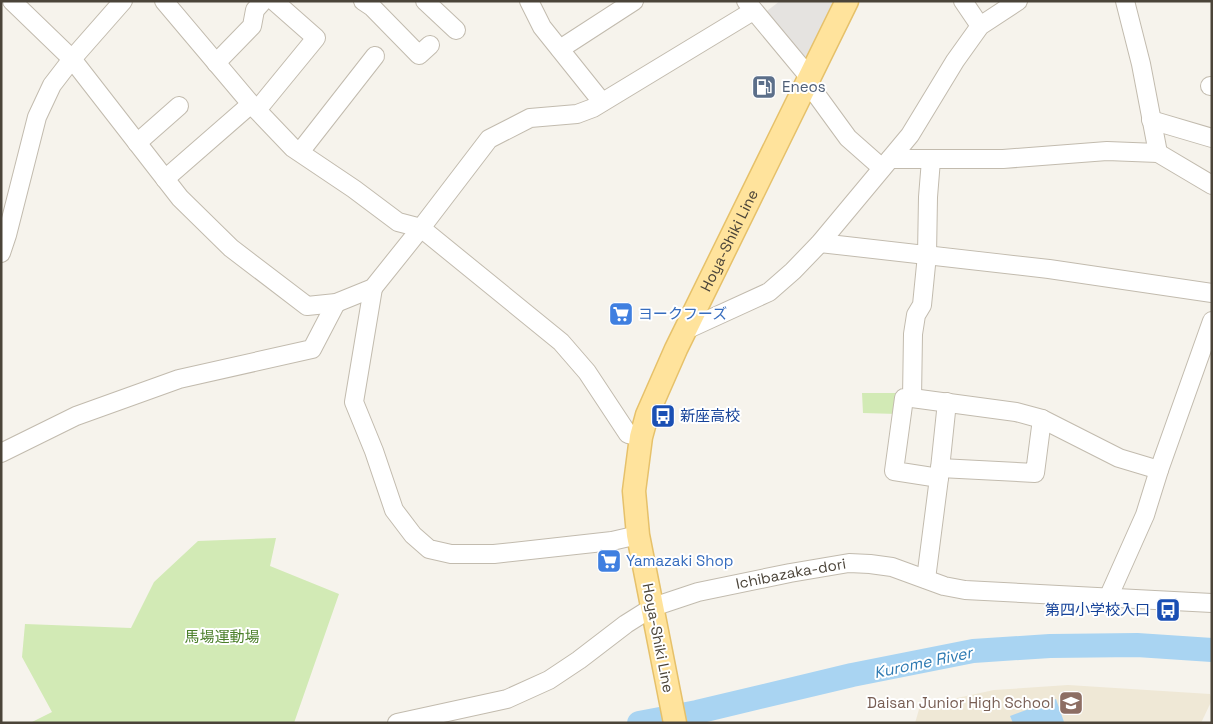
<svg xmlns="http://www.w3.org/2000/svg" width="1213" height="724" viewBox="0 0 1213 724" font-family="'Space Grotesk','Noto Sans JP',sans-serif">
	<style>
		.education { fill: #efe8d6 }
		.green { fill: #d2eab5 }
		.parking { fill: #e5e3e0 }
		.water { fill: #a9d4f2 }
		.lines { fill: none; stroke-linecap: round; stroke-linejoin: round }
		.river { stroke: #a9d4f2; stroke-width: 24 }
		.minor-casing { stroke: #c2bbae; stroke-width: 20 }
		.major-casing { stroke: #e6c16a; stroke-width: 25 }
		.minor { stroke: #fff; stroke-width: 18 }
		.major { stroke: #ffe39c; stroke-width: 22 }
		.labels { text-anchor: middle; stroke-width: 4; stroke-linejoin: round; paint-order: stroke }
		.service-label { font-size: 15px; fill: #4e5e75; stroke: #fff; text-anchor: start }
		.street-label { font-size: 15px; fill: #4b4439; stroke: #fff }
		.shop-label { font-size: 15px; fill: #366cbe; stroke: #fff; text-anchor: start }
		.transit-label { font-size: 15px; fill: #164399; stroke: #fff; text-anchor: start }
		.park-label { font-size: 15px; fill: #4a7f2a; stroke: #fff }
		.education-label { font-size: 15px; fill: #785e54; stroke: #fff; text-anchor: end }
		.water-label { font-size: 16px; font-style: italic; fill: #2e7ab2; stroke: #fff }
	</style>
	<rect width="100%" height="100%" fill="#f6f3ec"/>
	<!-- education -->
	<path class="education" d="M1068,685L1210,694L1212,700L1201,723H915L920,706L994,690Z"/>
	<!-- green -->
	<path class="green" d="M862,393H899L897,414L863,413Z
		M276,538L270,566L339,594L294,723H30L52,712L22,657L25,624L131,628L154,582L198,541Z"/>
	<!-- parking -->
	<path class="parking" d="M780,1H835L810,54L803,61L763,14Z"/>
	<!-- water -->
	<path class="water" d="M1056,699L1064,722L1013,723L1010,716Z"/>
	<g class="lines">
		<!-- river -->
		<path class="river" d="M639,723L697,712L852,675L973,651L1050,646L1137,645L1212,650"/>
		<defs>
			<g id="minor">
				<path d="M12,1L72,59L180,198L231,248L307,306L336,303L373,288L421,228L489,139L530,118L577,114L593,108L753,11"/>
				<path d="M164,1L251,104L293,148L354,189L398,222L421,228L561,342L587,372L628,434L641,437"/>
				<path d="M363,1L372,7L419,55L430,45"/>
				<path d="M425,1L456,30"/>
				<path d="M529,1L542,27L602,102"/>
				<path d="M746,1L805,72L813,90L848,138L882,168"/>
				<path d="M963,1L980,26"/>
				<path d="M1125,1L1141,64L1158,153"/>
				<path d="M560,49L634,1"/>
				<path d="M216,63L252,26L255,10L263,1"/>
				<path d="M1210,86H1212"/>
				<path d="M257,110L316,38L274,1"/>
				<path d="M1151,120L1212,138"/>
				<path d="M137,143L179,106"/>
				<path d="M300,152L375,56"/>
				<path d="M890,159H1003L1107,151L1158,153L1212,185"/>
				<path d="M931,160L928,197L927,255L922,305L916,315L913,334L912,398H904L894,471L939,478"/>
				<path d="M165,179L251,104"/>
				<path d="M820,243L1049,269L1212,293"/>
				<path d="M1,253L7,235L37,117L52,85L72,59L123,1"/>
				<path d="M373,288L354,402L374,451L394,510L413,535L429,549L451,554H494L612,541L638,535"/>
				<path d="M686,330L769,292L793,271L820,243L910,135L955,61L980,26L1018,1"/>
				<path d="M912,398L1016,412L1042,419L1119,458L1159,470"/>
				<path d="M1,453L76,416L179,379L312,349L336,303"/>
				<path d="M940,468L1035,473L1042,419"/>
				<path d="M926,579L939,478L947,402"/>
				<path d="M1108,598L1145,515L1159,470L1212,321"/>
				<path id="s1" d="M397,723L507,699L549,680L579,660L626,624L653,607L698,592L790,573L849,563L870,564L892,567L944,586L965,590L1212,603"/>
			</g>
			<g id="major">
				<path id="s2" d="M675,723L638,535L634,491L641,437L647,415L676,349L847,1"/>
			</g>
		</defs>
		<!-- minor casing -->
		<use href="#minor" class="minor-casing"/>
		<!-- major casing -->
		<use href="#major" class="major-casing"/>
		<!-- minor -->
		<use href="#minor" class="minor"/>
		<!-- major -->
		<use href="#major" class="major"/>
	</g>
	<!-- icons -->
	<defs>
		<symbol id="fuel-square" viewBox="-11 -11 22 22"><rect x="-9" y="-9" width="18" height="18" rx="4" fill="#5c6f8a" stroke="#fff"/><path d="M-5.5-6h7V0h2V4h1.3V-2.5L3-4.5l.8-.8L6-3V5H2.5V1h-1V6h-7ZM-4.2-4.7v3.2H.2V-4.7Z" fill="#fff"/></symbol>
		<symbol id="supermarket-square" viewBox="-11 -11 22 22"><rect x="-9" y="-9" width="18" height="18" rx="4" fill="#3f7fe0" stroke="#fff"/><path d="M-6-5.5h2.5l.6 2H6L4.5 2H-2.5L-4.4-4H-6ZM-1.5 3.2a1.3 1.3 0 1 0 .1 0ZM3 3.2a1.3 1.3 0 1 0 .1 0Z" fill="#fff"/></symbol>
		<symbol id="bus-square" viewBox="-11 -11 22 22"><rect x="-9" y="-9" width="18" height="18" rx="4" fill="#1a4fb4" stroke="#fff"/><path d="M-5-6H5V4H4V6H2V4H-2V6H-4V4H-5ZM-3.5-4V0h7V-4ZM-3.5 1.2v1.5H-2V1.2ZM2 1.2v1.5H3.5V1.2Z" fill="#fff"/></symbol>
		<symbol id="school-square" viewBox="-11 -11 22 22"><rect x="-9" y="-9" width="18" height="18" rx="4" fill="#8d6e63" stroke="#fff"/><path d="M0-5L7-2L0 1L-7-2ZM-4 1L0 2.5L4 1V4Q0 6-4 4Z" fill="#fff"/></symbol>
	</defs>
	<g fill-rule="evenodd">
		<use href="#fuel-square" x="750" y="73" width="28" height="28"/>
		<use href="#supermarket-square" x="607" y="300" width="28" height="28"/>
		<use href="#bus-square" x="649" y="402" width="28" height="28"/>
		<use href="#supermarket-square" x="595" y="547" width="28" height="28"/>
		<use href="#bus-square" x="1154" y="596" width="28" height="28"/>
		<use href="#school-square" x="1057" y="689" width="28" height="28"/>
	</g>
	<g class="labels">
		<!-- service labels -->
		<g class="service-label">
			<text x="782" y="92">Eneos</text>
		</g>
		<!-- street labels -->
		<g class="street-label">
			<text dy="5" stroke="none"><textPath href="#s2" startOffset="506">Hoya-Shiki Line</textPath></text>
			<text dy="5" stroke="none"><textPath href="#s1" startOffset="428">Ichibazaka-dori</textPath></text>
			<text transform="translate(658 638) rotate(79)" y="5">Hoya-Shiki Line</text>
		</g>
		<!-- shop labels -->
		<g class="shop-label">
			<text x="638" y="319">ヨークフーズ</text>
			<text x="626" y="566">Yamazaki Shop</text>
		</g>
		<!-- transit labels -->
		<g class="transit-label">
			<text x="680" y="421">新座高校</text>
			<text x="1150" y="615" text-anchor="end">第四小学校入口</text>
		</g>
		<!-- park labels -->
		<g class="park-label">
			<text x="222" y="642">馬場運動場</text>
		</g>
		<!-- education labels -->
		<g class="education-label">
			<text x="1054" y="708">Daisan Junior High School</text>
		</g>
		<!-- water labels -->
		<g class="water-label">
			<text transform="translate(923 662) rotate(-12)" y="6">Kurome River</text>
		</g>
	</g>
	<!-- border -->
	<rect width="1213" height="724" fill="none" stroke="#4b4439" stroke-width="5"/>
</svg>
